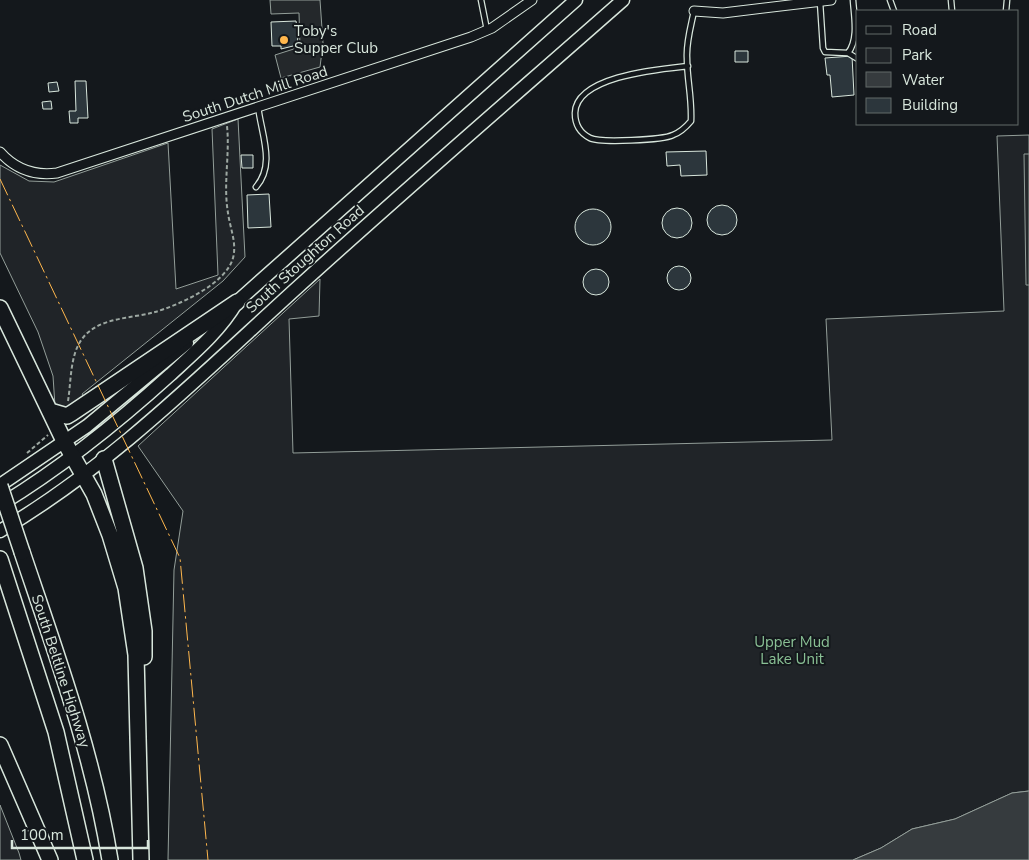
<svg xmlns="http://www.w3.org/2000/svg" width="1029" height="860" viewBox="0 0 1029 860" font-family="'Nunito Sans',sans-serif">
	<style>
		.green { fill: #202428; stroke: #939e99 }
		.parking { fill: #24282b; stroke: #939e99 }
		.water { fill: #363b3e; stroke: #939e99 }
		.building { fill: #2c363c; stroke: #d8e6dc }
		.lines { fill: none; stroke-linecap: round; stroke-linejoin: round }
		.service-casing { stroke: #d8e6dc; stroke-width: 7 }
		.minor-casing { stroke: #d8e6dc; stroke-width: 11 }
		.primary-casing { stroke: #d8e6dc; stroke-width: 15 }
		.motorway-casing { stroke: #d8e6dc; stroke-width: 18 }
		.path { stroke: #9da8a2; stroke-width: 2; stroke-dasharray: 4 2.5; stroke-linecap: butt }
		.service { stroke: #14181c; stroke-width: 4.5 }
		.minor { stroke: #14181c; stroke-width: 9 }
		.primary { stroke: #14181c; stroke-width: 12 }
		.motorway { stroke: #14181c; stroke-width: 15 }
		.motorway-bridge-casing { stroke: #d8e6dc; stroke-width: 18; stroke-linecap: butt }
		.motorway-bridge { stroke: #14181c; stroke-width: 15 }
		.power { stroke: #ffb74d; stroke-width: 1; stroke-dasharray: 18 4 2.5 4; stroke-linecap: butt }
		.poi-dot { fill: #ffb74d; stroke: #14181c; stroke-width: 2 }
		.labels { text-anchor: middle; stroke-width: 4; stroke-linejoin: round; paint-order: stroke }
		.poi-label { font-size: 15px; fill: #d8e6dc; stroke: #14181c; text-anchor: start }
		.street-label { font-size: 15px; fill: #d8e6dc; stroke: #14181c }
		.park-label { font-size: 15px; fill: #8ac095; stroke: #14181c }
	</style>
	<rect width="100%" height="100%" fill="#14181c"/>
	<!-- green -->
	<path class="green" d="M238,119L245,257L223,281L82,394L84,397L69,409L55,406L53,376L38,332L0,253V165L29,181L54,182L168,143L176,289L218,275L212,129Z
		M1029,135V791L1012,793L955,819L912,829L881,848L853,860H168L174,570L183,511L138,446L320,279L319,316L289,319L293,453L832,440L826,319L1004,311L997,136Z
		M0,805L19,853L21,860H0Z"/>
	<!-- parking -->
	<path class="parking" d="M270,0H320L323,43L320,67L281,78L275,55L300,47L299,13L271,14Z
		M1024,154H1029V285H1026Z"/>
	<!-- water -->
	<path class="water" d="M1029,791V860H853L881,848L912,829L955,819L1012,793Z"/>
	<!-- building -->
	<path class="building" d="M296,21L297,28H299L297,45L281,49V46H272L271,22Z
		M735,51H748V62H735Z
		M852,56L854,95L832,97L830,75H827L825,58Z
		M75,81H86L88,118H78V123H70L69,111H76Z
		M57,82L59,91L49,92L48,83Z
		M51,101L52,109H43L42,102Z
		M706,151L707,175L681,176L680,165L667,166L666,152Z
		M241,155H253V168H242Z
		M269,194L271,227L248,228L247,195Z
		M707 220a15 15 0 1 1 30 0a15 15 0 1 1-30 0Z
		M662 223a15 15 0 1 1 30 0a15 15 0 1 1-30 0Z
		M575 227a18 18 0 1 1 36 0a18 18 0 1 1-36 0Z
		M667 278a12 12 0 1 1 24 0a12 12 0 1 1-24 0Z
		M583 282a13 13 0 1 1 26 0a13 13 0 1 1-26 0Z"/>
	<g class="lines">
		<defs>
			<path id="service" d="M481,0L487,30
				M890,0L894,11
				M951,0L952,11
				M820,2L823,48L825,52L848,53C859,39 854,16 853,0
				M1006,11L1007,0
				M848,53L858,59
				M688,66C660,69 576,76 575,113C575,124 580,133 590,138C600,143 663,140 673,135C681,132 686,127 691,121C692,97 687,80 687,58C686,42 691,26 694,11
				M256,187C276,164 261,134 258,106"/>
			<path id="minor" d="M694,11L723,13L831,0
				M0,152C15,169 35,176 57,173L471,37L492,28L532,0"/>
			<path id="primary" d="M230,308L576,0
				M0,485L87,426L187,343
				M0,505C61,468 117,423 170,375C195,352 220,331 237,302
				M0,531C111,466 204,372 299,286C406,189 515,95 623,0"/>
			<path id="motorway" d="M0,308L64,441L94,494L110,535L126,588L136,655L141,860
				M50,411L67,416L72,413L237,302
				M104,459L135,568L144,631V657
				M22,552C56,653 93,754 110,860
				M0,559L56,732L85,860
				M0,745L50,860"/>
		</defs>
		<!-- service casing -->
		<use href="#service" class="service-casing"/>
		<!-- minor casing -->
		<use href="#minor" class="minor-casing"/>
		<!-- primary casing -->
		<use href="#primary" class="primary-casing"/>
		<!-- motorway casing -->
		<use href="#motorway" class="motorway-casing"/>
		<!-- path -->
		<path class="path" d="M68,401C71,383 70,358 80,342C95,317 130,319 155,312C179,305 226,284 233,258C237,243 230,228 228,213C223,184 230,155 227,126
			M27,453L48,435"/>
		<!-- service -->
		<use href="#service" class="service"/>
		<!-- minor -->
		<use href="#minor" class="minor"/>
		<!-- primary -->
		<use href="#primary" class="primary"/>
		<!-- motorway -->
		<use href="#motorway" class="motorway"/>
		<defs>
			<path id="motorway-bridge" d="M0,486L22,552"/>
		</defs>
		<!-- motorway-bridge casing -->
		<use href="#motorway-bridge" class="motorway-bridge-casing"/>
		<!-- motorway-bridge -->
		<use href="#motorway-bridge" class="motorway-bridge"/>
		<!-- power -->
		<path class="power" d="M0,179L180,558L208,860"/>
	</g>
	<!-- markers -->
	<circle class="poi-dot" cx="284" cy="40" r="5"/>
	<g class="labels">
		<!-- poi labels -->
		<g class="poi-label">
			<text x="294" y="36">Toby's<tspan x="294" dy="17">Supper Club</tspan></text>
		</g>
		<!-- street labels -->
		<g class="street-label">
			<text transform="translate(255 94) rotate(-18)" y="5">South Dutch Mill Road</text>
			<text transform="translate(305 259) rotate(-42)" y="5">South Stoughton Road</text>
			<text transform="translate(61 671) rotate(72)" y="5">South Beltline Highway</text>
		</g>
		<!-- park labels -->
		<g class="park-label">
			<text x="792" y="647">Upper Mud<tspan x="792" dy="17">Lake Unit</tspan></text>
		</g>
	</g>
	<!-- legend -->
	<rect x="856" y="10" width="162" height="115" fill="#14181c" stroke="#626a69"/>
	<rect x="866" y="26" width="25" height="8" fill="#14181c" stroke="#626a69"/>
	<text x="902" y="35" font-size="15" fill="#d8e6dc">Road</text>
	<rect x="866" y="48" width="25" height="15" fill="#202428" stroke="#626a69"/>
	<text x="902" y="60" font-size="15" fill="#d8e6dc">Park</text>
	<rect x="866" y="72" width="25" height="15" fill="#363b3e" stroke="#626a69"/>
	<text x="902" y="85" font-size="15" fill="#d8e6dc">Water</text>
	<rect x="866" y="98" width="25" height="15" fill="#2c363c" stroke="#626a69"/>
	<text x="902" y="110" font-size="15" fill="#d8e6dc">Building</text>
	<!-- scale -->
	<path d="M12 840v8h136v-8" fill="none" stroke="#d8e6dc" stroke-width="2.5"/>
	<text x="20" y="840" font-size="15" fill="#d8e6dc" stroke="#14181c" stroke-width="4" paint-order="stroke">100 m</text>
</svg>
